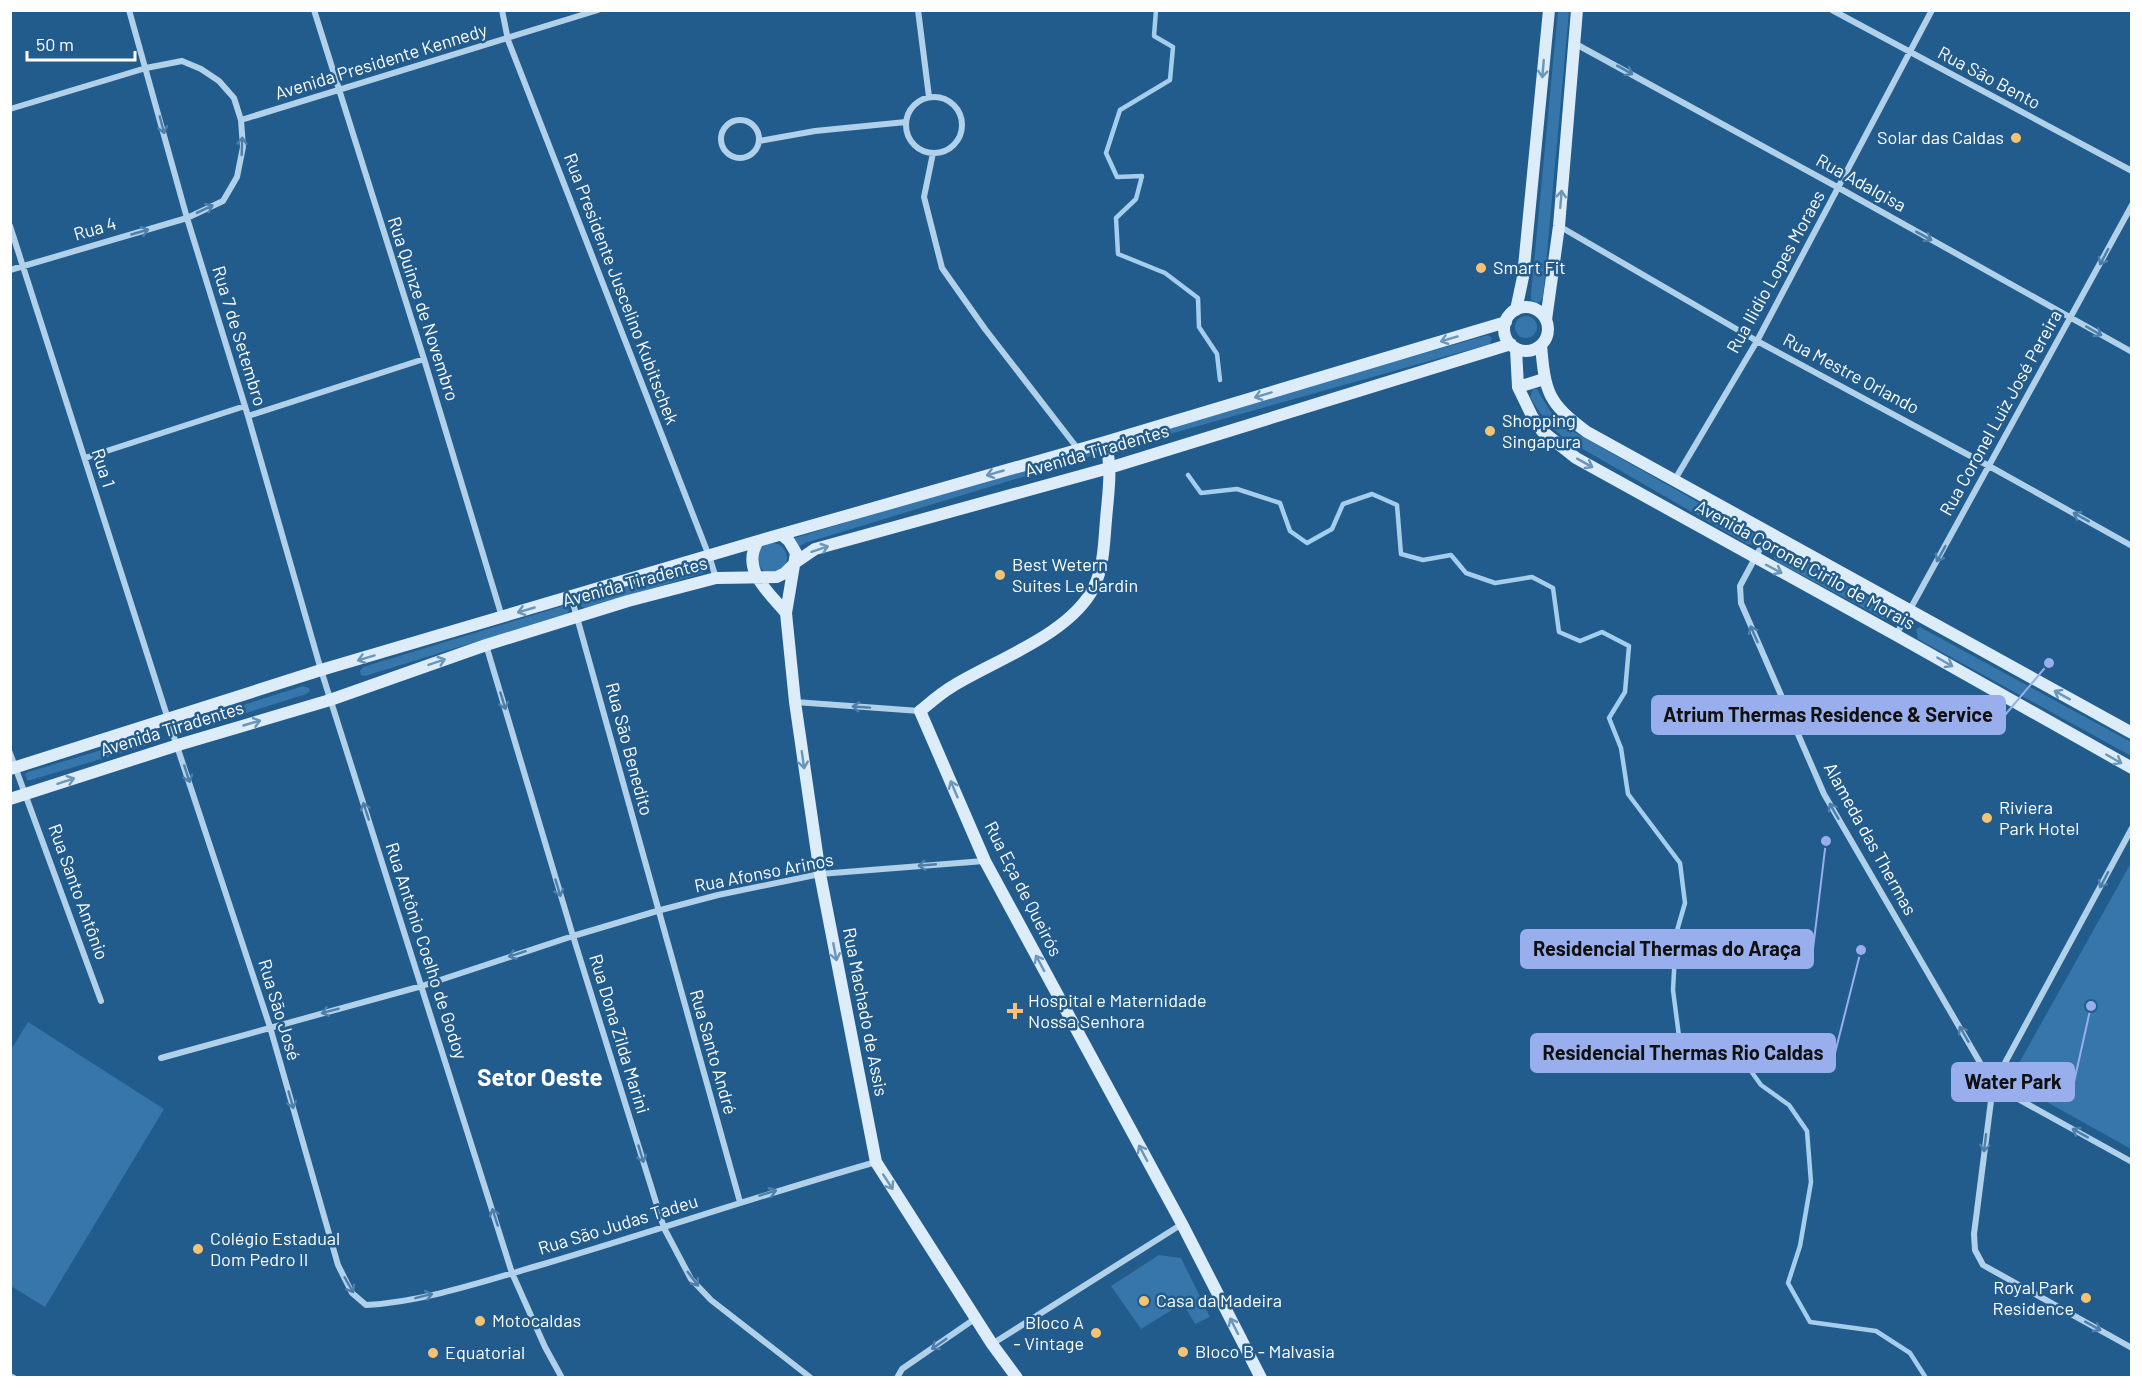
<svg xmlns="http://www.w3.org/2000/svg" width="2142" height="1388" viewBox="0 0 2142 1388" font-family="Barlow,sans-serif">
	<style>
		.green { fill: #3676aa }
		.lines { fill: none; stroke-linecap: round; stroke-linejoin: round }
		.stream { stroke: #a5cdec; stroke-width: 4.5 }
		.street { stroke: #b1d1eb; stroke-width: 6 }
		.secondary { stroke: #dcecf9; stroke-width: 12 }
		.oneway { stroke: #6c96b8 }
		.oneway2 { stroke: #4d7fa9 }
		.poi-dot { fill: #f7c373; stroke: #225c8d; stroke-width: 2 }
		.labels { text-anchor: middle; stroke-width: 5; stroke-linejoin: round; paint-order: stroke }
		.street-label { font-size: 18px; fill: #fff; stroke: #225c8d }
		.poi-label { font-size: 18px; fill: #fff; stroke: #225c8d; text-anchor: start }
		.district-label { font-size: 24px; font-weight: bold; fill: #fff; stroke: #225c8d }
		.leader { fill: none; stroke: #99afed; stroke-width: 2 }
		.callout-dot { fill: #99afed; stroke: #225c8d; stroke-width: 2 }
		.callout { fill: #99afed; stroke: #99afed; stroke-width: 2 }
		.callout-label { font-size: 20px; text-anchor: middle; font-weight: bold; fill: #111 }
	</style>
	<rect width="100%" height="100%" fill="#225c8d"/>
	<!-- green -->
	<path class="green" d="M1558,11H1569L1543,297L1540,302L1536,303L1531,300V294Z
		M1515 327a11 11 0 1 1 22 0a11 11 0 1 1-22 0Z
		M1488,335L1492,338L1490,344L1116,449L1113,442Z
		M1533,389H1537L1550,411L1569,429L1754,534L1757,538L1756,543L1752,545L1747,544L1564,438C1550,426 1539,413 1530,397Z
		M1096,446L1098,454L805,543L798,547L795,538Z
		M757 558a15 15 0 1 1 30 0a15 15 0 1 1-30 0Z
		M1782,549L1889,609L1892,612L1888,619H1884L1776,561L1774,558L1777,550Z
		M702,564L706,565L707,570L703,573L586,608L582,607L581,602L584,599Z
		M563,606H567L569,611L566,614L365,676L361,675L360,671L363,667Z
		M1920,627L2131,742V756L1918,639L1916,629Z
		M303,686L309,688L310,691L306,694L193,730L188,727L190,722Z
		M155,734H158L160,737L157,742L31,780H27L25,774L28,772Z
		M2131,863L2132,1149H2131L2018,1086L2014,1072Z
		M28,1022L164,1109L45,1307L11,1286V1050Z
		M1159,1255L1181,1258L1210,1317L1195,1324L1183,1303L1141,1329L1111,1286Z"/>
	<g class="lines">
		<!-- stream -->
		<path class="stream" d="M1156,10L1154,36L1173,47L1170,80L1120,110L1106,153L1117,177L1142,176L1136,199L1116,218L1118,254L1165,273L1198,298L1199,327L1217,354L1220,380
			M1188,475L1201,493L1237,489L1280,503L1290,531L1307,543L1332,529L1343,504L1372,494L1397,505L1401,554L1423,560L1451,555L1466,573L1495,583L1532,577L1553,588L1559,632L1580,641L1602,632L1629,646L1625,692L1609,718L1621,748L1628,794L1680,863L1685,903L1676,934L1673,990L1680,1044L1702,1062L1743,1060L1761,1085L1789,1105L1807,1131L1811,1182L1800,1246L1788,1283L1810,1322L1876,1331L1910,1353L1926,1378"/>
		<!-- street -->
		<path class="street" d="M129,10L187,218L248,416L321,670L512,1273L545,1347L562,1378
			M314,10L424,359L502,617
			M502,10L508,40L709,556L716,578
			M918,10L929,97
			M1832,10L2132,171
			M1574,43L1839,188L2132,352
			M906 125a28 28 0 1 1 56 0a28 28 0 1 1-56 0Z
			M10,109L146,68L182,61L201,69L219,81L234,98L241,120L243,147L237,177L223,201L187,218L10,270
			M721 139a19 19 0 1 1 38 0a19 19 0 1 1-38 0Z
			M241,120L598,10
			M759,141L815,131L906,122
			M933,153L924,197L942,268L985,329L1078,449
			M10,226L168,719L270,1027L338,1265L352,1293L366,1305C424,1302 488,1280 544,1264C655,1231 764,1194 876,1162
			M1559,226L1757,341L1989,466L2132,546
			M248,416L424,359
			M85,458L245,406
			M1674,481L1757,341L1932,10
			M1768,534L1740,586L1741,603L1824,794L1993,1085
			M571,596L740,1202
			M1896,635L2132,205
			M486,645L573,936L664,1228L691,1279L711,1300L811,1378
			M795,702L920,711
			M10,753L101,1001
			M2132,828L1993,1085L1974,1234L1975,1250L1983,1265L2132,1348
			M161,1058L422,986L573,936L657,911L718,895L820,874L984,861
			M1993,1085L2132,1162
			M992,1344L1182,1224
			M10,1376L14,1378
			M897,1378L902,1369L976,1318"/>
		<!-- secondary -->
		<path class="secondary" d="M1504 329a22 22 0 1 1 44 0a22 22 0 1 1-44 0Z
			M1516,310L1523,277L1549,10
			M1546,320L1559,226L1577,10
			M1541,345C1545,393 1548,403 1587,432L2132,733
			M1516,349L1518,387L1532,416L1542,431L1576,458L1896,635L2132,768
			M1518,387L1544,379
			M1105,442C1113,467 1108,494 1106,520C1104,542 1104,566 1094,587C1071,634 995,660 953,686C941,693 931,702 920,711L985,861L1182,1224L1261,1378
			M782,535L789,541L796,553L786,613L795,702L820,874L876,1162L992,1344L1017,1378
			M758,541C740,570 769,592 786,613
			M10,769L321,670L758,541L1105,442L1506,322
			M10,799L178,745L330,700L486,645L628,601L716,578L777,577L785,573L796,562L815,549L1109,468L1511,344"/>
	</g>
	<!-- one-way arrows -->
	<defs><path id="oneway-shaft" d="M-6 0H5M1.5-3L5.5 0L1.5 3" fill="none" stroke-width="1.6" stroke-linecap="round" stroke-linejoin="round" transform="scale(1.5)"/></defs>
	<g class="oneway">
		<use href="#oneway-shaft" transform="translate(1543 69) rotate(95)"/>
		<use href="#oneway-shaft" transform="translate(1561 199) rotate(-85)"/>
		<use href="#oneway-shaft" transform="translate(1449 339) rotate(163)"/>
		<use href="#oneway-shaft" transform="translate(1263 395) rotate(163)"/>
		<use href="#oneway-shaft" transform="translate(1585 463) rotate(29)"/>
		<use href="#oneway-shaft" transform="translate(995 473) rotate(164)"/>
		<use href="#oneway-shaft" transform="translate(820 549) rotate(-19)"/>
		<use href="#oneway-shaft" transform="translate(1774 569) rotate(28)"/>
		<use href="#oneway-shaft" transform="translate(526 610) rotate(164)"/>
		<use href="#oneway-shaft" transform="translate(366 658) rotate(163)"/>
		<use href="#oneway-shaft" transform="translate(437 662) rotate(-19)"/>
		<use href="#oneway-shaft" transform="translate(1945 662) rotate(30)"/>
		<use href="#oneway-shaft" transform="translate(2062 695) rotate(-151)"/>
		<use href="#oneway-shaft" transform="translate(252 723) rotate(-16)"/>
		<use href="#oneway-shaft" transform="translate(2114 759) rotate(30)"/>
		<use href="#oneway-shaft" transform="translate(803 760) rotate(82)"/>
		<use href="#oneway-shaft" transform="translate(66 781) rotate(-18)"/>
		<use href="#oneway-shaft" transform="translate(954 789) rotate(-113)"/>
		<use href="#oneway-shaft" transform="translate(835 952) rotate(79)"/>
		<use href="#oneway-shaft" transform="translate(1040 963) rotate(-118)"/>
		<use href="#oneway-shaft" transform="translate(1143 1153) rotate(-118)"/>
		<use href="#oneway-shaft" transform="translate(888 1182) rotate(57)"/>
		<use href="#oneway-shaft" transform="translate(1234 1326) rotate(-117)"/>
	</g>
	<g class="oneway2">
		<use href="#oneway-shaft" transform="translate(1625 70) rotate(29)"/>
		<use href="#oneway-shaft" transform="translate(162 125) rotate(75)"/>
		<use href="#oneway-shaft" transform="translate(242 146) rotate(-88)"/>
		<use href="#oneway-shaft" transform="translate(205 209) rotate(-25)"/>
		<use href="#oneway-shaft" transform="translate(140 232) rotate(-16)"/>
		<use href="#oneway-shaft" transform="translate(1924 236) rotate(29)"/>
		<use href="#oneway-shaft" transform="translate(2104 257) rotate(118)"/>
		<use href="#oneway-shaft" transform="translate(2094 331) rotate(30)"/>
		<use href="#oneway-shaft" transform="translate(2081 517) rotate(-151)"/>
		<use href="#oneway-shaft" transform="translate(1941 554) rotate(119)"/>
		<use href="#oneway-shaft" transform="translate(1754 634) rotate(-114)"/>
		<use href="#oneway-shaft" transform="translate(503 701) rotate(73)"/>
		<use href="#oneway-shaft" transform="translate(861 707) rotate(-176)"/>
		<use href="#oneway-shaft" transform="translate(187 774) rotate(72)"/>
		<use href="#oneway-shaft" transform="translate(366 811) rotate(-108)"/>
		<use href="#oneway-shaft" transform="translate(1834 811) rotate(-120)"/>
		<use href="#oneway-shaft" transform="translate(927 865) rotate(175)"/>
		<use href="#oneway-shaft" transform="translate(2104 880) rotate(118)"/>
		<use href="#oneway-shaft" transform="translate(558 888) rotate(73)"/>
		<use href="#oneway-shaft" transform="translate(517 954) rotate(162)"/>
		<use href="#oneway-shaft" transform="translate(330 1011) rotate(165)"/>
		<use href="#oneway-shaft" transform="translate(1964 1034) rotate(-120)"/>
		<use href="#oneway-shaft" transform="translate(291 1100) rotate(74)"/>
		<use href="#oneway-shaft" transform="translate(2080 1133) rotate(-151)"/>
		<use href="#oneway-shaft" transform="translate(1985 1143) rotate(97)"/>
		<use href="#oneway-shaft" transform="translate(641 1154) rotate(73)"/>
		<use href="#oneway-shaft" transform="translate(768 1193) rotate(-17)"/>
		<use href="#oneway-shaft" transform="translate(495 1217) rotate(-108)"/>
		<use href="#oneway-shaft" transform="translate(693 1279) rotate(53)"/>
		<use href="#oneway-shaft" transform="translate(349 1285) rotate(60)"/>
		<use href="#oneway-shaft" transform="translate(424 1296) rotate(-14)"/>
		<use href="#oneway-shaft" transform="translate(2093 1326) rotate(29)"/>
		<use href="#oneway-shaft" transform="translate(939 1344) rotate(145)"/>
	</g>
	<!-- markers -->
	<g class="poi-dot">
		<circle cx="2016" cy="138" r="6"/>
		<circle cx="1481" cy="268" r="6"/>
		<circle cx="1490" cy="431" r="6"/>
		<circle cx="1000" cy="575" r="6"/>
		<circle cx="1987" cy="818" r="6"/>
		<path d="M1012 1002h6v6h6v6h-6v6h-6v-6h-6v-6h6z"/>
		<circle cx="198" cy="1249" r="6"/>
		<circle cx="2086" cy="1298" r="6"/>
		<circle cx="1144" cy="1301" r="6"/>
		<circle cx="480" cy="1321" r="6"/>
		<circle cx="1096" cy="1333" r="6"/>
		<circle cx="1183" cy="1352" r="6"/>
		<circle cx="433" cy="1353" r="6"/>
	</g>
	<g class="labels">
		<!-- street labels -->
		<g class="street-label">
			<text transform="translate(381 62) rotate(-17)" y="6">Avenida Presidente Kennedy</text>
			<text transform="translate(1989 78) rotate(28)" y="6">Rua São Bento</text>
			<text transform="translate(1861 183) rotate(29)" y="6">Rua Adalgisa</text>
			<text transform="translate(95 229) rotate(-16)" y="6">Rua 4</text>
			<text transform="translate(1776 272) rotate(-61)" y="6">Rua Ilidio Lopes Moraes</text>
			<text transform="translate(621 289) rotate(69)" y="6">Rua Presidente Juscelino Kubitschek</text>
			<text transform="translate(423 309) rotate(72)" y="6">Rua Quinze de Novembro</text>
			<text transform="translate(239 336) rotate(73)" y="6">Rua 7 de Setembro</text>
			<text transform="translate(1851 374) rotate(28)" y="6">Rua Mestre Orlando</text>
			<text transform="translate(2001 413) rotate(-61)" y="6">Rua Coronel Luiz José Pereira</text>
			<text transform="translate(1097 451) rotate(-16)" y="6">Avenida Tiradentes</text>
			<text transform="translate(103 468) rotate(72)" y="6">Rua 1</text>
			<text transform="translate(1805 565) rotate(29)" y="6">Avenida Coronel Cirilo de Morais</text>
			<text transform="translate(635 582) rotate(-15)" y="6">Avenida Tiradentes</text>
			<text transform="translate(172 729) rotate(-17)" y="6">Avenida Tiradentes</text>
			<text transform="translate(629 749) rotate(75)" y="6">Rua São Benedito</text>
			<text transform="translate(1870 839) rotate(61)" y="6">Alameda das Thermas</text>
			<text transform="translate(764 873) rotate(-11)" y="6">Rua Afonso Arinos</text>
			<text transform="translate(1023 889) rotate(63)" y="6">Rua Eça de Queirós</text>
			<text transform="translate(78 892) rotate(70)" y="6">Rua Santo Antônio</text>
			<text transform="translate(426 951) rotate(72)" y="6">Rua Antônio Coelho de Godoy</text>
			<text transform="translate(279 1010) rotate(73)" y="6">Rua São José</text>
			<text transform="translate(865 1012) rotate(79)" y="6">Rua Machado de Assis</text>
			<text transform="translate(619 1034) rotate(73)" y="6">Rua Dona Zilda Marini</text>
			<text transform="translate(713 1052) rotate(74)" y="6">Rua Santo André</text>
			<text transform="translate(618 1225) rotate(-17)" y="6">Rua São Judas Tadeu</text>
		</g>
		<!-- poi labels -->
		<g class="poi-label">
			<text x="2004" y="144" text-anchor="end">Solar das Caldas</text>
			<text x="1493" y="274">Smart Fit</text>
			<text x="1502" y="427">Shopping<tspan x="1502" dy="21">Singapura</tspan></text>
			<text x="1012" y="571">Best Wetern<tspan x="1012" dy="21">Suites Le Jardin</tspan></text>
			<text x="1999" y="814">Riviera<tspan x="1999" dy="21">Park Hotel</tspan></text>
			<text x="1028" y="1007">Hospital e Maternidade<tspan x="1028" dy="21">Nossa Senhora</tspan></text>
			<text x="210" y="1245">Colégio Estadual<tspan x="210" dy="21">Dom Pedro II</tspan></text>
			<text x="2074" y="1294" text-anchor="end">Royal Park<tspan x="2074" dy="21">Residence</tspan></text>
			<text x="1156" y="1307">Casa da Madeira</text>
			<text x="492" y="1327">Motocaldas</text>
			<text x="1084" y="1329" text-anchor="end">Bloco A<tspan x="1084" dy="21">- Vintage</tspan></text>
			<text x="1195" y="1358">Bloco B - Malvasia</text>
			<text x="445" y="1359">Equatorial</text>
		</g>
		<!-- district labels -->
		<g class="district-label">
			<text x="540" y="1086">Setor Oeste</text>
		</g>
	</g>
	<!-- callouts -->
	<path class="leader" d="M2049 663L2005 715M1826 841L1813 949M1861 950L1835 1053M2091 1006L2074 1082"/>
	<g class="callout-dot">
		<circle cx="2049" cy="663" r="6"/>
		<circle cx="1826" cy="841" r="6"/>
		<circle cx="1861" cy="950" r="6"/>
		<circle cx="2091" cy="1006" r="6"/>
	</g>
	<g class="callout">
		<rect x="1652" y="696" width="353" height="38" rx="6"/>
		<rect x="1521" y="930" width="292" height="38" rx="6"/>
		<rect x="1531" y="1034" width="304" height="38" rx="6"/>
		<rect x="1952" y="1063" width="122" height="38" rx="6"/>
	</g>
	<g class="callout-label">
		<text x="1828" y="722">Atrium Thermas Residence &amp; Service</text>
		<text x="1667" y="956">Residencial Thermas do Araça</text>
		<text x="1683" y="1060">Residencial Thermas Rio Caldas</text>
		<text x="2013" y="1089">Water Park</text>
	</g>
	<!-- border -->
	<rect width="2142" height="1388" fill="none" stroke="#ffffff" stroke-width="24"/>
	<!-- scale -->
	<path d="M27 51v9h108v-9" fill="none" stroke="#ffffff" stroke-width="3"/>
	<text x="36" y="51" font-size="18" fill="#ffffff" stroke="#225c8d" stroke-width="4.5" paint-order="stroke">50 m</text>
</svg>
